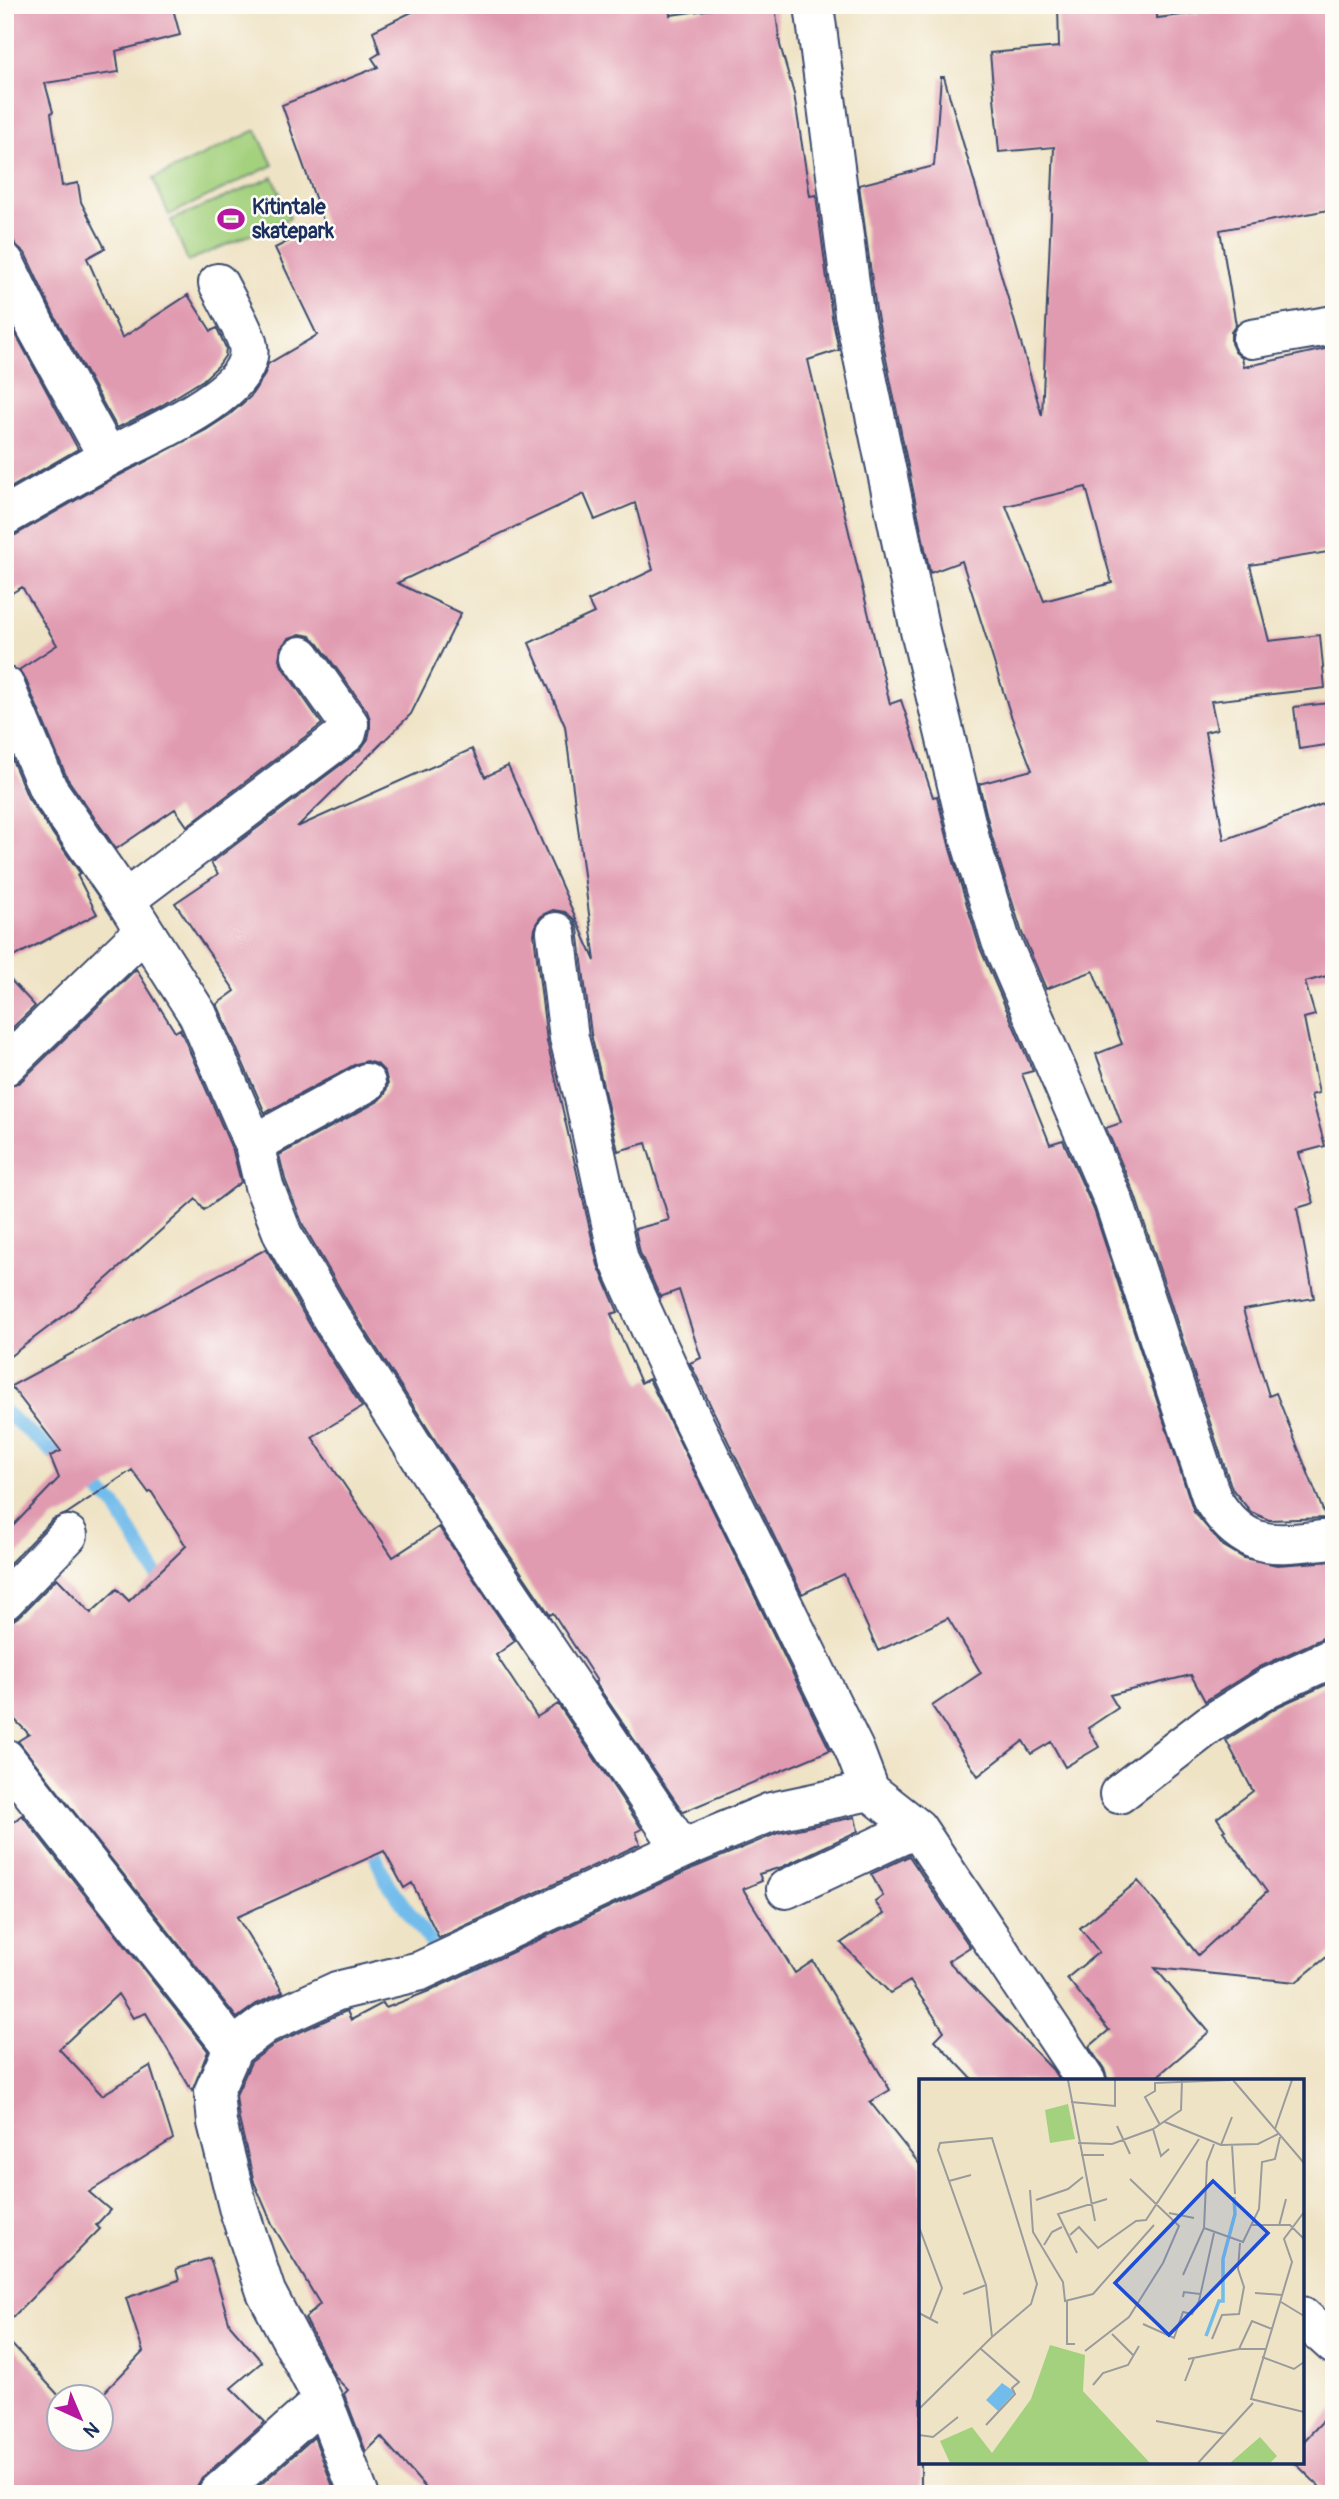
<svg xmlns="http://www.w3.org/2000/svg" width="1339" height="2499" viewBox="0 0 1339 2499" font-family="Pangolin,sans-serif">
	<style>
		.garden { fill: #a4d17e; stroke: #60806e; stroke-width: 2 }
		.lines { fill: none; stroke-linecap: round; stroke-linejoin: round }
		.stream { stroke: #72bceb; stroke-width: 14 }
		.building { fill: #e19bb1; fill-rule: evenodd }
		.minor-casing { stroke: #3b4a6d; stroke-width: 42 }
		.minor { stroke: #fff; stroke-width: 38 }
		.labels { text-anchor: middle; stroke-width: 5; stroke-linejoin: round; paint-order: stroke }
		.poi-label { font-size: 21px; font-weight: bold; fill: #1b2f5e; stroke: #fdfcf7; text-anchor: start }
		.inset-river { fill: none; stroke: #72bceb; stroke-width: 3.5 }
		.inset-road { fill: none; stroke: #9a9b9c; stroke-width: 2 }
		.view { fill: #1d4ed8; fill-opacity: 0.15; stroke: #1d4ed8; stroke-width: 3.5 }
		.inset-edge { fill: none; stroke: #1b2f5e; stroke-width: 3.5 }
	</style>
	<rect width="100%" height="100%" fill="#fdfcf7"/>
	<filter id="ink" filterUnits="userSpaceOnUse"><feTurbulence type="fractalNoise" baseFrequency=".0143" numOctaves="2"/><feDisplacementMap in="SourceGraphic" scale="14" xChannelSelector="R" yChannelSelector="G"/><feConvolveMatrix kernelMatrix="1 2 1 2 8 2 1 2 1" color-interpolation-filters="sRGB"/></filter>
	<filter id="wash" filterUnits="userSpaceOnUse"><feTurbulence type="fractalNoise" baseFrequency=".00686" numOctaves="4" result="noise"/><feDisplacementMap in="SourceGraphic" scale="28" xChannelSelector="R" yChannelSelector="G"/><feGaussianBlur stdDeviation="1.57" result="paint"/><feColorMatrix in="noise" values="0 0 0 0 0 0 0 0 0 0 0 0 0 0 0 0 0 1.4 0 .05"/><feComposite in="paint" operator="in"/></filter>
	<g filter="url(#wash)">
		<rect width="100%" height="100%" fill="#efe3c5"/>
		<!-- garden -->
		<path class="garden" d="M256,130L273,165L169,215L153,179Z
			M273,177L290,218L188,261L171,220Z"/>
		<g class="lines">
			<!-- stream -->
			<path class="stream" d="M5,1412L69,1466
				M85,1479L114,1504L165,1589
				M368,1838L386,1881L435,1948L471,1968L482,1987"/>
		</g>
		<g id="blocks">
			<!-- building -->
			<path class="building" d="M5,5H172L180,35L116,51L119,72L45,83L53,112L51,113L62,186L78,183L81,202L105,248L87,258L122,338L188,295L211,331L217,328L226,348L225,356L218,366L203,380L159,407L117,428L54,315L25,253L15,244L5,223Z
				M426,5H669L670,15L742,5H775L780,45L794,94L810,196L816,195L832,317L839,350L808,360L890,704L901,700L933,797L937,796L950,849L980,948L1033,1071L1022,1074L1050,1144L1063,1140L1094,1210L1194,1512L1222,1545L1244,1558L1277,1565L1334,1561V1636L1325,1637L1260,1667L1205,1701L1191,1675L1110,1695L1118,1708L1088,1728L1099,1747L1065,1767L1051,1742L1031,1754L1023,1741L978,1776L932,1706L981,1673L948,1618L878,1651L844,1574L802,1594L690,1363L701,1358L679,1290L660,1297L640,1253L635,1229L669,1220L646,1143L618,1151L591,1034L578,929L574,919L565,912L553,910L542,915L536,924L534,934L547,1041L598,1265L618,1312L611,1314L641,1383L649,1379L830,1750L683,1812L595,1682L597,1681L553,1613L550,1615L493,1531L351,1308L303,1225L285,1179L279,1155L377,1102L385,1094L388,1084L385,1072L377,1064L367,1061L356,1064L265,1113L217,1004L235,991L175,903L218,874L211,863L360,750L368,739L370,729V719L367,711L318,643L310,636L300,634L289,638L281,647L279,659L283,668L322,724L187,826L175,809L116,849L67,778L25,678L19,670L57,645L22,587L5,597V541L118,476L206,430L229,415L250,397L264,376L268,364L317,335L275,248L324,223L282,105L378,67L372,58L380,53L373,31ZM584,494L595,520L635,503L653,570L588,601L594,613L529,643L565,726L595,961L508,766L485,777L472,749L297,827L411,714L461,613L397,583Z
				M1058,5H1157V18L1261,5H1334V209L1220,230L1236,325L1231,332V343L1235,352L1242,358L1244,367L1334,347V551L1250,565L1269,641L1320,635L1325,688L1211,701L1217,729L1205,732L1224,840L1334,800V974L1305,982L1315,1015L1304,1018L1319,1093L1311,1095L1325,1146L1299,1153L1314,1203L1297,1208L1314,1298L1243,1310L1269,1396L1276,1393L1326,1518L1269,1520L1251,1512L1232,1489L1135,1195L1106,1128L1121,1123L1096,1054L1122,1044L1093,971L1046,989L1022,933L992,837L979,784L1032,770L1010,713L962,561L930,573L876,310L859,185L934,166L941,77H944L1042,416L1054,147L999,152L990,53L1059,47ZM1086,487L1112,583L1044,601L1006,506Z
				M12,327L78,449L5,491V330Z
				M1329,703L1333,744L1299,749L1294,707Z
				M5,743L28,798L80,873L77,875L97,914L5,961Z
				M136,969L175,1032L180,1029L233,1151L241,1182L204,1210L196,1199L75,1307L5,1360V1087L20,1082Z
				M5,974L35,1006L5,1035Z
				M266,1249L313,1330L362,1407L312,1437L393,1557L439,1527L515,1641L496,1655L537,1717L558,1704L642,1829L636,1832L640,1844L439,1938L412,1883L404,1888L384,1851L237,1917L283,1992L256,2004L237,2018L18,1741L29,1734L5,1710V1621H12L21,1615L57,1578L91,1613L117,1589L129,1601L186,1546L151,1491L149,1493L132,1470L66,1514L53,1519L5,1568V1524L10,1529L59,1478L50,1456L61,1451L11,1386Z
				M1334,1681V1951L1296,1982L1155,1968L1209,2032L1152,2081H1108L1104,2069L1089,2047L1109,2030L1067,1978L1099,1952L1080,1928L1138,1881L1198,1955L1267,1892L1223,1831L1225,1830L1217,1818L1253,1791L1226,1740L1279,1706Z
				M22,1815L208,2051L192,2091L146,2013L133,2018L118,1994L59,2049L102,2095L150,2066L173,2139L89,2192L110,2210L96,2225L100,2229L5,2325V1829Z
				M855,1817L858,1831L782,1867L759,1874L762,1881L743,1889L795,1973L813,1961L890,2090L870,2102L921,2166V2494H431L381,2437L366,2452L344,2394L348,2390L335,2377L305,2318L320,2304L273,2226L254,2182L239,2119L236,2095L251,2062L276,2043L344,2012L347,2011L351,2020L383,2003L386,2008L429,1991L691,1869L778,1833Z
				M909,1856L970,1947L948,1961L1052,2069L1060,2081H974L935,2040L944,2031L910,1981L890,1993L841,1943L884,1914L875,1902L883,1896L871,1874Z
				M210,2258L230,2325L262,2362L231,2388L265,2422L202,2478L197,2486L196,2494H5V2337L61,2398L60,2440H102V2398H99L143,2352L126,2298L179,2280L176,2269Z
				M1334,2409V2494H1327L1294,2462H1302V2443Z
				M314,2437L333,2487L326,2494H250Z"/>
		</g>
	</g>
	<g filter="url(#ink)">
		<use href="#blocks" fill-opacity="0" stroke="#3b4a6d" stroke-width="2"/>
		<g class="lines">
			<defs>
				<path id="minor" d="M814,5L854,314L920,631L971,843L1001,941L1114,1202L1212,1499C1247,1555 1276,1544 1334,1539
					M5,263L35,325L108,457L5,516
					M1252,339L1334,325
					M108,457C142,439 257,393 248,346C246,333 225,297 218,283
					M5,686L48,789L125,900L198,1015L254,1144L264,1186L283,1235L332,1319L475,1543L682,1849
					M125,900L347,733L349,724L301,656
					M556,932L569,1038L584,1098L619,1260L687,1409L854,1749L870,1791L917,1828L1086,2081
					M5,1066L144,931
					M254,1144L366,1083
					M5,1600L68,1535
					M5,1758L233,2048
					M1119,1794L1210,1724L1269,1687L1334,1657
					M786,1889L917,1828
					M1302,2316L1334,2345
					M217,2494L323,2400
					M359,2494L323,2400L266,2292L238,2207L217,2123L214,2091L233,2048L265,2024L337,1991L420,1971L682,1849L771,1812L870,1791"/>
			</defs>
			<!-- minor casing -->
			<use href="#minor" class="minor-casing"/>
			<!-- minor -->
			<use href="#minor" class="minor"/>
		</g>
	</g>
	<!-- icons -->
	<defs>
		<symbol id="stadium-bare" viewBox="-9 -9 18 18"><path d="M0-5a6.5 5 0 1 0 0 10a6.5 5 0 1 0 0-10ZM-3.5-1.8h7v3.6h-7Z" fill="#b5179e" stroke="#fdfcf7" stroke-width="2.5" paint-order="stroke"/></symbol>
	</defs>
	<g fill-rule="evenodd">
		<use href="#stadium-bare" x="212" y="200" width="38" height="38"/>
	</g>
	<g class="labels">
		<!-- poi labels -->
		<g class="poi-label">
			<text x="252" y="214">Kitintale<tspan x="252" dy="24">skatepark</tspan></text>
		</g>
	</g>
	<!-- overview -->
	<g transform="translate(919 2079)">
		<rect width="385" height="385" fill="#efe3c5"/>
		<path d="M131,266L166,276L164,312L231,384H31L21,362L53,348L73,374L112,320Z" fill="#a4d17e"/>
		<path d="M149,25L156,60L131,64L126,31ZM341,358L358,377L351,384H311Z" fill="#a4d17e"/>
		<path d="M83,304L96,313L79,332L67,321Z" fill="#72bceb"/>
		<path class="inset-river" d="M287,257L300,222H304V180L316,135L315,118"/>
		<path class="inset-road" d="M149,1L176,142M314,1L385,84M235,4L312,1M236,4V12L226,18L241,46M152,23L196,27V1M246,43L302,66L339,65L359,55M198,47L211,75M234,50L242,77L250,70M356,50L373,1M159,64L193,65L234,50L262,31L263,1M302,66L313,38M313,66L316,115M162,76H185M30,102L52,96M111,111L114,153L144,203L146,222L174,215L235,146M117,121L149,110L164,98M385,133L365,160L373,183L332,320L385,333M250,134L275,139M332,146H371L385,160M360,147L367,120M0,148L23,209L11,240M285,149L324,163L340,130L343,83L356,80L361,58M151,156L160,148L179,169L217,142L227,141L280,60M125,166L133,153L143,148M158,174L139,135L188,120M264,196L285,149L288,83L295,65M336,214L363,216M44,215L67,206M264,218L265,213L281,215M148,222V265H156M362,223L385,237M0,234L19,244M224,245L255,259L264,233L273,235L280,222L295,154M193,255L214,276M293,260L303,236L320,235L325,208L319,190L321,164M62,270L100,303L93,309L96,315L67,346M346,270H320L333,242L353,250M166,272L210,238L244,184L260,147L211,100M343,278L375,290L385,283M269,280L320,270M266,302L275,279M174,306L184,294L209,286L220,267M0,330L73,258L67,206L19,71L21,64L73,59L118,205L112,225L73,258M237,342L306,355M0,356L14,358L39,338M279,384L334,324"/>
		<path class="view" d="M294,102L349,154L250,256L196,204Z"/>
		<rect width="385" height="385" class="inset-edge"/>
	</g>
	<!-- margin -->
	<rect width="1339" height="2499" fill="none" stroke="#fdfcf7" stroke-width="28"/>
	<!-- north arrow -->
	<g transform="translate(80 2418) rotate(136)"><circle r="33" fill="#fdfcf7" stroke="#a3aaba" stroke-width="2"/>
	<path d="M0-5L12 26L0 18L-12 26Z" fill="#b5179e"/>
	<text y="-10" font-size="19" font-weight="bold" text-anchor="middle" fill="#1b2f5e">N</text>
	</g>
</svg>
